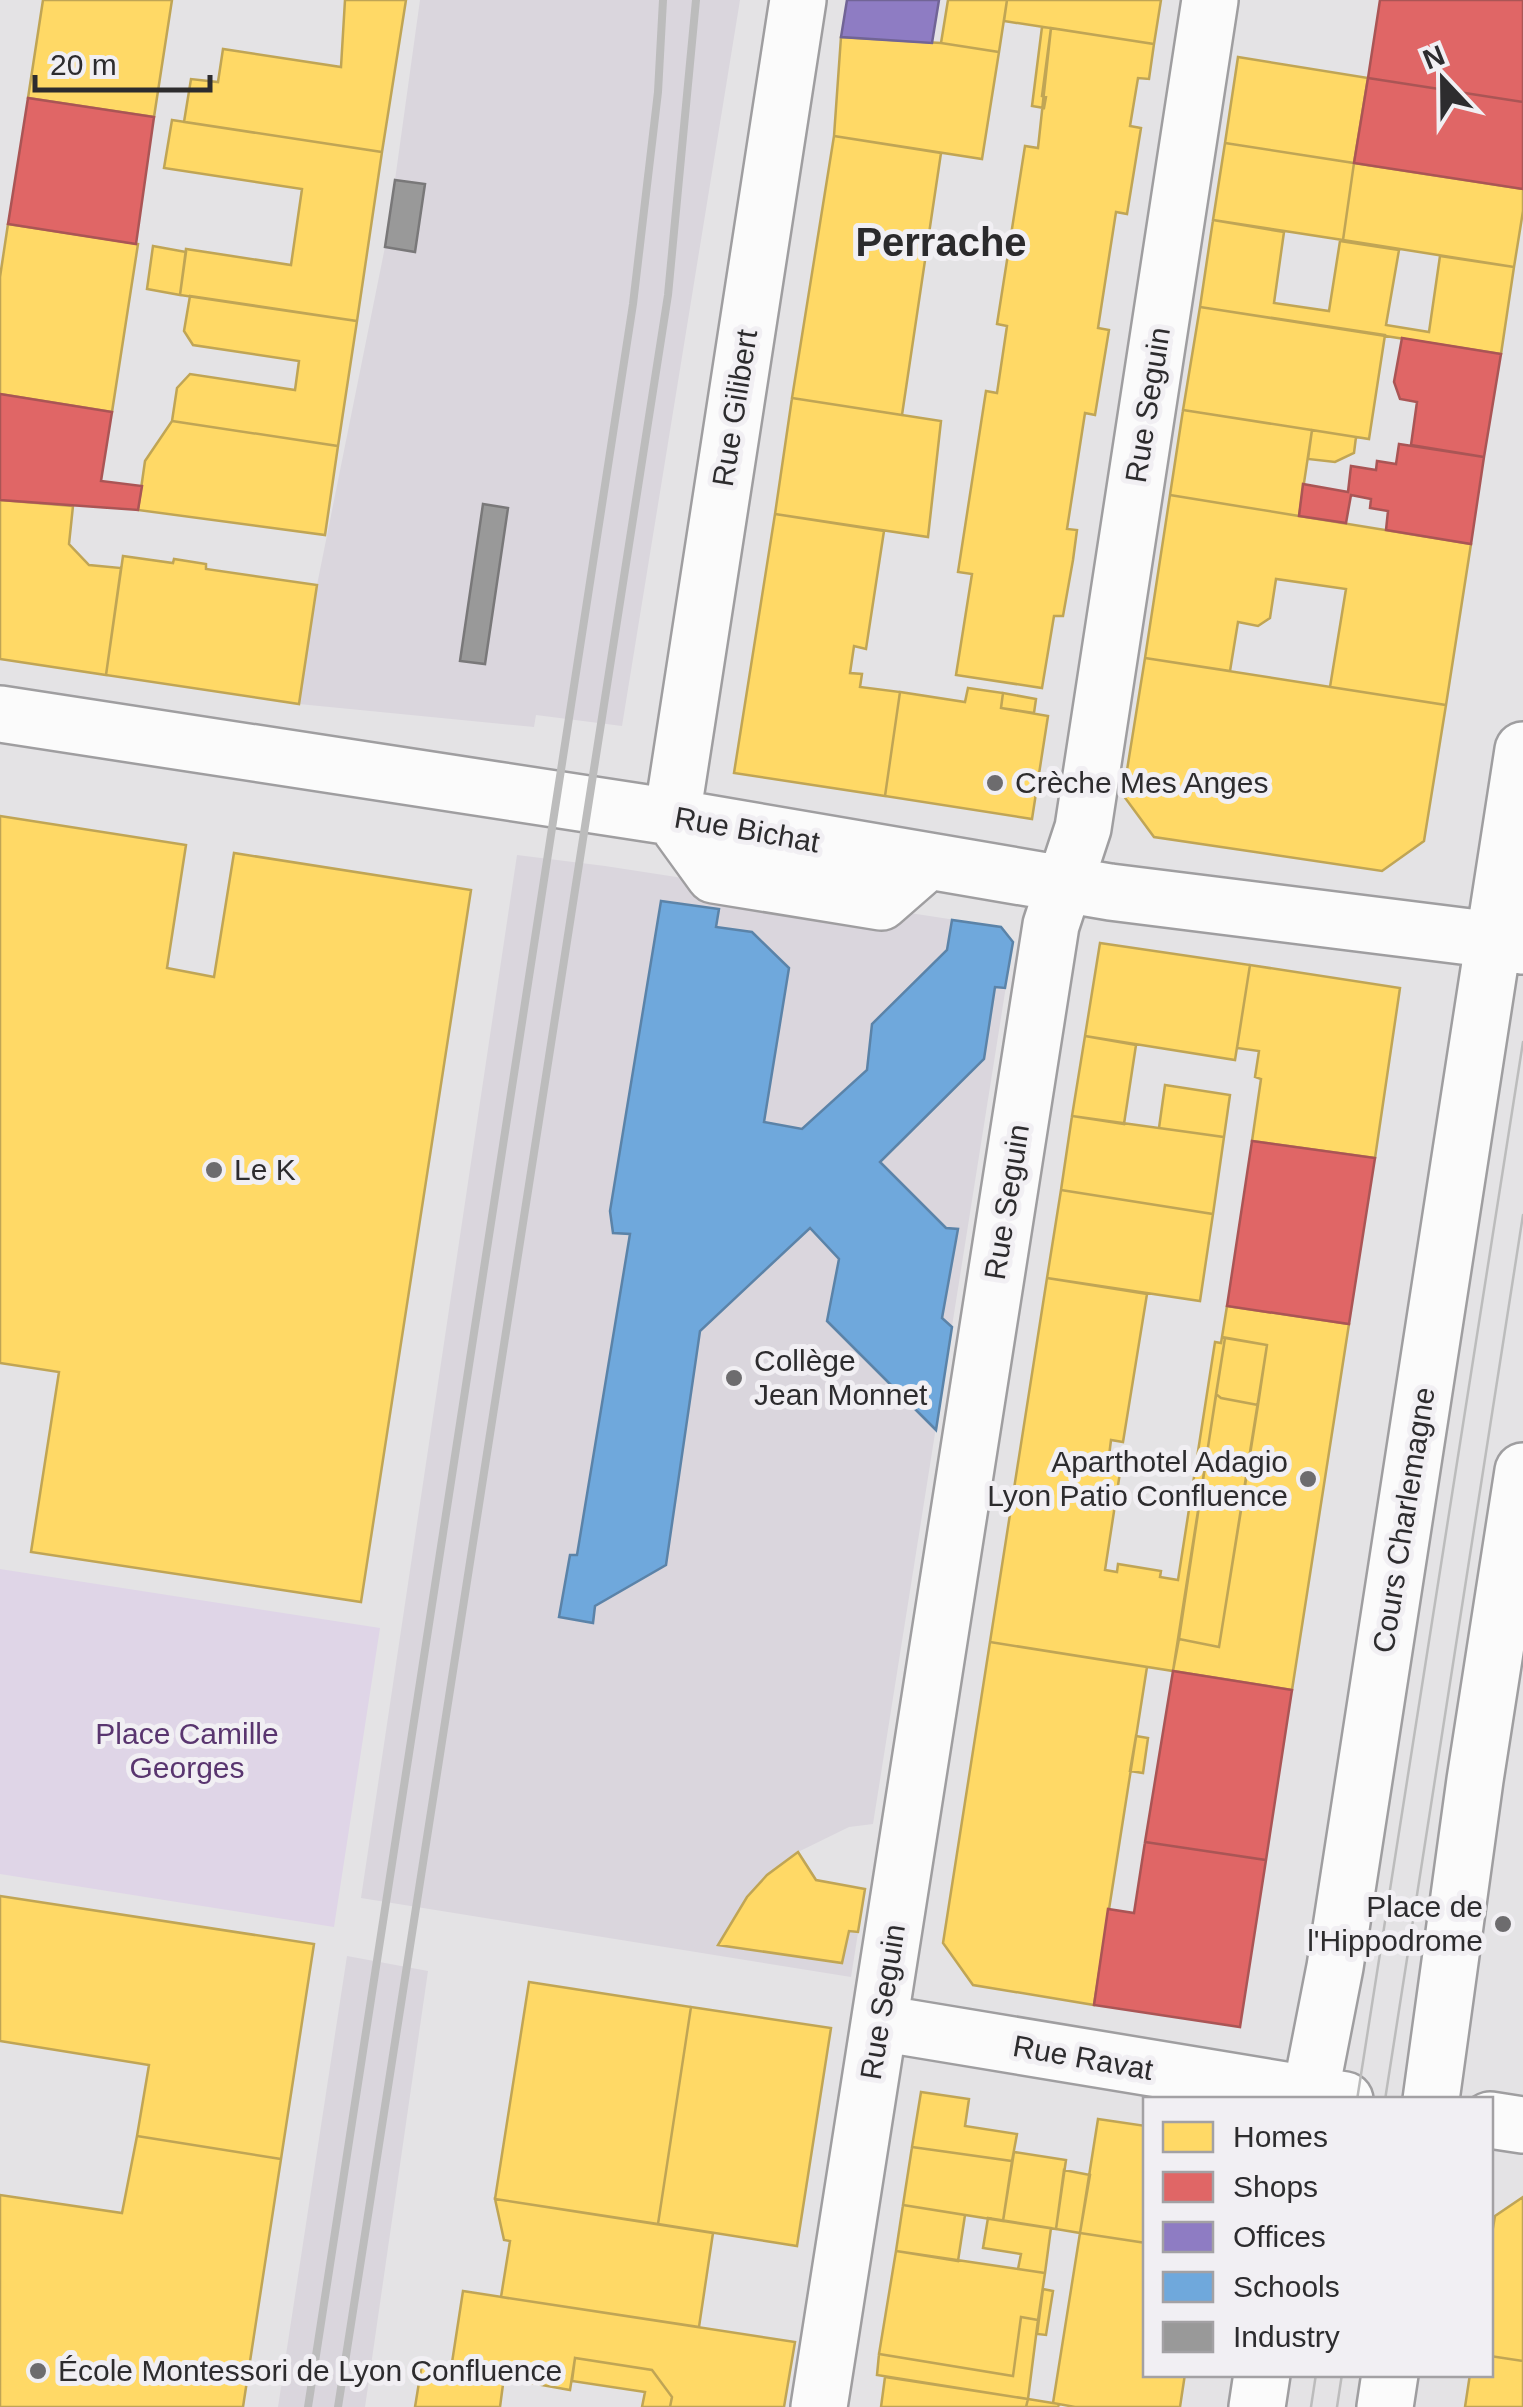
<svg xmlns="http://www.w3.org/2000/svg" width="1523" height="2407" viewBox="0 0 1523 2407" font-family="Helvetica,sans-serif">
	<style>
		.built { fill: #dad6dd }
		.green { fill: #dfd5e7 }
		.homes { fill: #ffd966; stroke: #c0a555; stroke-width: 2.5 }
		.shops { fill: #e06666; stroke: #a55; stroke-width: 2.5 }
		.offices { fill: #8e7cc3; stroke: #716496; stroke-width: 2.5 }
		.schools { fill: #6fa8dc; stroke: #5b83a8; stroke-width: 2.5 }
		.industry { fill: #999; stroke: #797879; stroke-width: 2.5 }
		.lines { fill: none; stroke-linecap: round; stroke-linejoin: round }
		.minor-casing { stroke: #9f9ea0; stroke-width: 60 }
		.minor { stroke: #fbfbfb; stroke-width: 55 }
		.tram { stroke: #bcbcbc; stroke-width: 2.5 }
		.rail { stroke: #bcbcbc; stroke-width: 8 }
		.poi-dot { fill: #6d6c6e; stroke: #f1eff3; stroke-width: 4 }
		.labels { text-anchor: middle; stroke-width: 10; stroke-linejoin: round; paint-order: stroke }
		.street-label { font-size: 30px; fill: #2d2c2e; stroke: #f1eff3 }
		.poi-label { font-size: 30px; fill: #2d2c2e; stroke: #f1eff3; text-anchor: start }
		.park-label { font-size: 30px; fill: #59356f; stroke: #f1eff3 }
		.district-label { font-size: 40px; font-weight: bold; fill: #2b2a2c; stroke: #f1eff3 }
	</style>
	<rect width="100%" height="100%" fill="#e4e3e5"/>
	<!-- built -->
	<path class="built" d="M420,0H740L622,726L536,715L534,727L299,704L317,585L385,247L415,251L425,185L395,180Z
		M517,855L605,866L1001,927L1013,942L873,1824L849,1827L798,1852L817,1880L865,1889L851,1977L361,1898Z
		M347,1956L428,1971L365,2407H278Z"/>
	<!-- green -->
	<path class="green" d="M0,1569L380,1628L334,1927L0,1874Z"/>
	<!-- homes -->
	<path class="homes" d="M43,0H172L154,117L28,98Z
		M345,0H406L382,152L184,122L191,79L218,82L223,49L341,67Z
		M948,0H1007L999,52L941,43Z
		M1007,0H1161L1154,44L1004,21Z
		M1042,27L1051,28L1042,96L1046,97L1044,108L1032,106Z
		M1051,28L1154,44L1149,79L1138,78L1130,126L1141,128L1127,214L1116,212L1098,328L1109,330L1095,415L1085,413L1067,529L1077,530L1073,560L1063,616H1054L1042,688L956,675L972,574L958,572L986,391L997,393L1007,326L997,324L1025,146L1038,148Z
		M841,37L941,43L999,52L982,159L834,136Z
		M1238,57L1368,78L1354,163L1225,143Z
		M172,120L382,152L357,321L180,295L186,249L291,265L302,189L164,168Z
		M834,136L941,153L902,415L792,398Z
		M1225,143L1354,163L1343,240L1213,220Z
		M1354,163L1523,189V211L1514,267L1343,240Z
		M1213,220L1284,232L1274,303L1329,311L1340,241L1399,250L1386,325L1429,332L1440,256L1514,267L1501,354L1200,307Z
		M8,224L138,244L112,412L0,394V277Z
		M153,246L186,252L180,295L147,289Z
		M190,296L357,321L338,446L172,421L177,388L190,374L295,390L299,361L193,345L184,331Z
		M1200,307L1385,335L1369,439L1183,410Z
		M792,398L941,421L928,537L775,514Z
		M1183,410L1312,430L1299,516L1170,495Z
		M172,421L338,446L325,535L138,510L145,461Z
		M1312,430L1356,437L1354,453L1335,462L1308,459Z
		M1170,495L1471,544L1446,705L1330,687L1346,589L1276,579L1270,618L1258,626L1238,622L1230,671L1145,658Z
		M0,500L73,506L69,544L89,565L121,568L106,675L0,659Z
		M775,514L884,531L866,649L854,646L850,673L862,674L860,687L900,692L885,796L734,773Z
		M123,556L173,563L174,559L206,564V569L317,585L299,704L106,675Z
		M1145,658L1446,705L1424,841L1382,871L1154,837L1123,795Z
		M968,688L1003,693L1001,708L1048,716L1032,819L885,796L900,692L965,702Z
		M1003,693L1036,699L1034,713L1001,708Z
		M0,816L186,845L167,968L214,977L234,853L471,890L361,1602L31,1552L59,1372L0,1363Z
		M1100,943L1250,965L1235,1060L1085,1036Z
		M1250,965L1400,988L1375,1158L1252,1141L1261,1079L1255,1077L1259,1051L1237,1048Z
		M1085,1036L1136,1045L1124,1124L1072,1116Z
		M1165,1085L1230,1095L1224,1137L1159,1128Z
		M1072,1116L1224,1137L1213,1214L1061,1190Z
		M1061,1190L1213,1214L1200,1301L1047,1278Z
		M1047,1278L1147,1294L1123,1442L1111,1440L1108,1464L1121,1466L1105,1570L1117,1572L1118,1564L1161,1571L1160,1577L1178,1580L1215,1342L1221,1343L1222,1337L1225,1338L1173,1671L990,1642Z
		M1227,1306L1349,1324L1292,1690L1173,1671L1179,1639L1219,1647L1267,1345L1222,1337Z
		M1225,1338L1267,1345L1258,1405L1221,1398L1216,1394Z
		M1216,1394L1221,1398L1258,1405L1219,1647L1179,1639Z
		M990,1642L1147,1667L1094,2005L973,1985L943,1943Z
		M1136,1736L1148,1738L1143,1773L1130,1771Z
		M798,1852L816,1880L865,1889L858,1932L849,1931L842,1963L718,1945L747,1897L767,1875Z
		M0,1896L314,1944L281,2159L137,2136L149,2065L0,2041Z
		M529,1982L691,2007L658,2224L495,2199Z
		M691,2007L831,2028L797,2246L658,2224Z
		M921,2092L969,2099L965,2126L1017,2134L1012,2161L912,2147Z
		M1098,2119L1146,2126V2243L1080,2233Z
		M137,2136L281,2159L243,2407H0V2195L122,2213Z
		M912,2147L1012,2161L1003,2221L903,2205Z
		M1014,2152L1066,2160L1056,2229L1003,2221Z
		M1064,2170L1090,2175L1080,2233L1056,2229Z
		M1523,2197V2361L1490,2356V2245L1495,2216Z
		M495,2199L713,2233L699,2327L501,2297L510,2241L504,2240Z
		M903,2205L965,2215L958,2261L896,2251Z
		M988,2218L1051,2228L1045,2273L1018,2269L1021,2254L983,2248Z
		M1080,2233L1146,2243V2374H1185L1180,2407H1075L1053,2403Z
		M896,2251L1045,2273L1038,2320L1021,2317L1013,2376L879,2354Z
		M1043,2289L1053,2291L1046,2335L1037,2334Z
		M463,2291L795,2342L784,2407H670L672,2397L652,2370L575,2358L570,2390L451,2369Z
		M1021,2317L1038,2320L1028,2399L877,2375L879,2354L1013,2376Z
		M1490,2356L1523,2361V2407H1465L1470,2374H1490Z
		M575,2358L652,2370L672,2397L670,2407H642L645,2392L572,2381Z
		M422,2364L504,2377L500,2407H415Z
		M885,2377L1028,2399L1026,2407H881Z
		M1028,2399L1059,2404L1058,2407H1026Z"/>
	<!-- shops -->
	<path class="shops" d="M1380,0H1523V102L1368,78Z
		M1368,78L1523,102V189L1354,163Z
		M28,98L154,117L136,244L8,224Z
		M1402,338L1501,354L1484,457L1411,445L1417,402L1400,399L1394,382Z
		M0,394L112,412L101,481L142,486L138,510L0,500Z
		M1399,444L1484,457L1471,544L1386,530L1388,511L1370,508L1371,499L1351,495L1346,523L1299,516L1303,484L1348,492L1351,466L1376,470L1377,461L1396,464Z
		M1252,1141L1375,1158L1349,1324L1227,1306Z
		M1173,1671L1292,1690L1266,1860L1145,1842Z
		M1145,1842L1266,1860L1240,2027L1094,2005L1108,1909L1134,1913Z"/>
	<!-- offices -->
	<path class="offices" d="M847,0H939L932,43L841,37Z"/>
	<!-- schools -->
	<path class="schools" d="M661,901L719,909L716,927L752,932L789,968L764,1122L802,1129L867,1070L872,1024L947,950L952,920L1001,927L1013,942L1005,988L995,987L984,1059L880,1162L946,1228L958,1229L942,1318L952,1327L936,1430L827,1321L839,1259L810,1228L700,1331L666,1565L595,1606L593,1623L559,1617L570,1555H577L630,1234L613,1233L610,1211Z"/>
	<!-- industry -->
	<path class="industry" d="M395,180L425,184L415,252L385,247Z
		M483,504L508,508L485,664L460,661Z"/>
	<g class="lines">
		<defs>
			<path id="minor" d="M0,714L672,817L1110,892L1494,940L1523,946
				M672,817L798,0
				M672,817L714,875L881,902L928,861
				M880,2023L1345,2100
				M1309,2100L1335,1967L1523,750
				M1431,2100L1475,1780L1523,1471
				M1490,2120L1523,2125
				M819,2407L1051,925L1083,828L1210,0
				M1257,2407L1262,2374
				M1385,2407L1390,2374"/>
		</defs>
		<!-- minor casing -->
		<use href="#minor" class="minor-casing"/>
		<!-- minor -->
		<use href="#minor" class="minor"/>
		<!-- tram -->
		<path class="tram" d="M1357,2100L1523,1042
			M1385,2100L1523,1215
			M1311,2407L1316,2374
			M1337,2407L1342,2374"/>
		<!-- rail -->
		<path class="rail" d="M308,2407L633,304L658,92L663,0
			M338,2407L668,295L696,0"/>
	</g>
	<!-- markers -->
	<g class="poi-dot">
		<circle cx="995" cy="783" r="10"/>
		<circle cx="214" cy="1170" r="10"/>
		<circle cx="734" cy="1378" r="10"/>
		<circle cx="1308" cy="1479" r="10"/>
		<circle cx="1503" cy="1924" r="10"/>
		<circle cx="38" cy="2371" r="10"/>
	</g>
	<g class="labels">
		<!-- street labels -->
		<g class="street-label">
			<text transform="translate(1148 405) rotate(-81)" y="10">Rue Seguin</text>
			<text transform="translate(735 408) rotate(-81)" y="10">Rue Gilibert</text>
			<text transform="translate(747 830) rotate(10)" y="10">Rue Bichat</text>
			<text transform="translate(1007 1202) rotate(-81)" y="10">Rue Seguin</text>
			<text transform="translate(1404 1520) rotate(-81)" y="10">Cours Charlemagne</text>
			<text transform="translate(883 2002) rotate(-81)" y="10">Rue Seguin</text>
			<text transform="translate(1083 2058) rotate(10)" y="10">Rue Ravat</text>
		</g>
		<!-- poi labels -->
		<g class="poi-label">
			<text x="1015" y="793">Crèche Mes Anges</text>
			<text x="234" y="1180">Le K</text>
			<text x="754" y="1371">Collège<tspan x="754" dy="34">Jean Monnet</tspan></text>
			<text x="1288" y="1472" text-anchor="end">Aparthotel Adagio<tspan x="1288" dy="34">Lyon Patio Confluence</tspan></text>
			<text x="1483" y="1917" text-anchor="end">Place de<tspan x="1483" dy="34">l'Hippodrome</tspan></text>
			<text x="58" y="2381">École Montessori de Lyon Confluence</text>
		</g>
		<!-- park labels -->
		<g class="park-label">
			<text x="187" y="1744">Place Camille<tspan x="187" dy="34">Georges</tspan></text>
		</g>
		<!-- district labels -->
		<g class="district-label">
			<text x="941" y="256">Perrache</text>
		</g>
	</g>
	<!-- legend -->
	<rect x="1143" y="2097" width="350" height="280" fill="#f1eff3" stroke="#a3a1a4" stroke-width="2.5"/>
	<rect x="1163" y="2122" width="50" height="30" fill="#ffd966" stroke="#a3a1a4" stroke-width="2.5"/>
	<text x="1233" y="2147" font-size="30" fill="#2d2c2e">Homes</text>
	<rect x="1163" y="2172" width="50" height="30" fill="#e06666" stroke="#a3a1a4" stroke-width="2.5"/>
	<text x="1233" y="2197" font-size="30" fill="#2d2c2e">Shops</text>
	<rect x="1163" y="2222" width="50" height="30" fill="#8e7cc3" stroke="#a3a1a4" stroke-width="2.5"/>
	<text x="1233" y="2247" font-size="30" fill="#2d2c2e">Offices</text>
	<rect x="1163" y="2272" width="50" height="30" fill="#6fa8dc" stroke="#a3a1a4" stroke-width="2.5"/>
	<text x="1233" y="2297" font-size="30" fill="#2d2c2e">Schools</text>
	<rect x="1163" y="2322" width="50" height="30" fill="#999999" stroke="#a3a1a4" stroke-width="2.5"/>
	<text x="1233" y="2347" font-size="30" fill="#2d2c2e">Industry</text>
	<!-- north arrow -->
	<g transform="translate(1443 80) rotate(338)" stroke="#f1eff3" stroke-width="8" paint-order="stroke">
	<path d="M0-8L18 38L0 25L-18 38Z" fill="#2d2c2e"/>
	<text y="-15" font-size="28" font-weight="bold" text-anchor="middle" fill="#2d2c2e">N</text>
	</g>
	<!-- scale -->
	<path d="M35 75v15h175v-15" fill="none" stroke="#2d2c2e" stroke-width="5"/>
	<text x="50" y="75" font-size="30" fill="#2d2c2e" stroke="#f1eff3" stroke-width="8" paint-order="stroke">20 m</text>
</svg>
